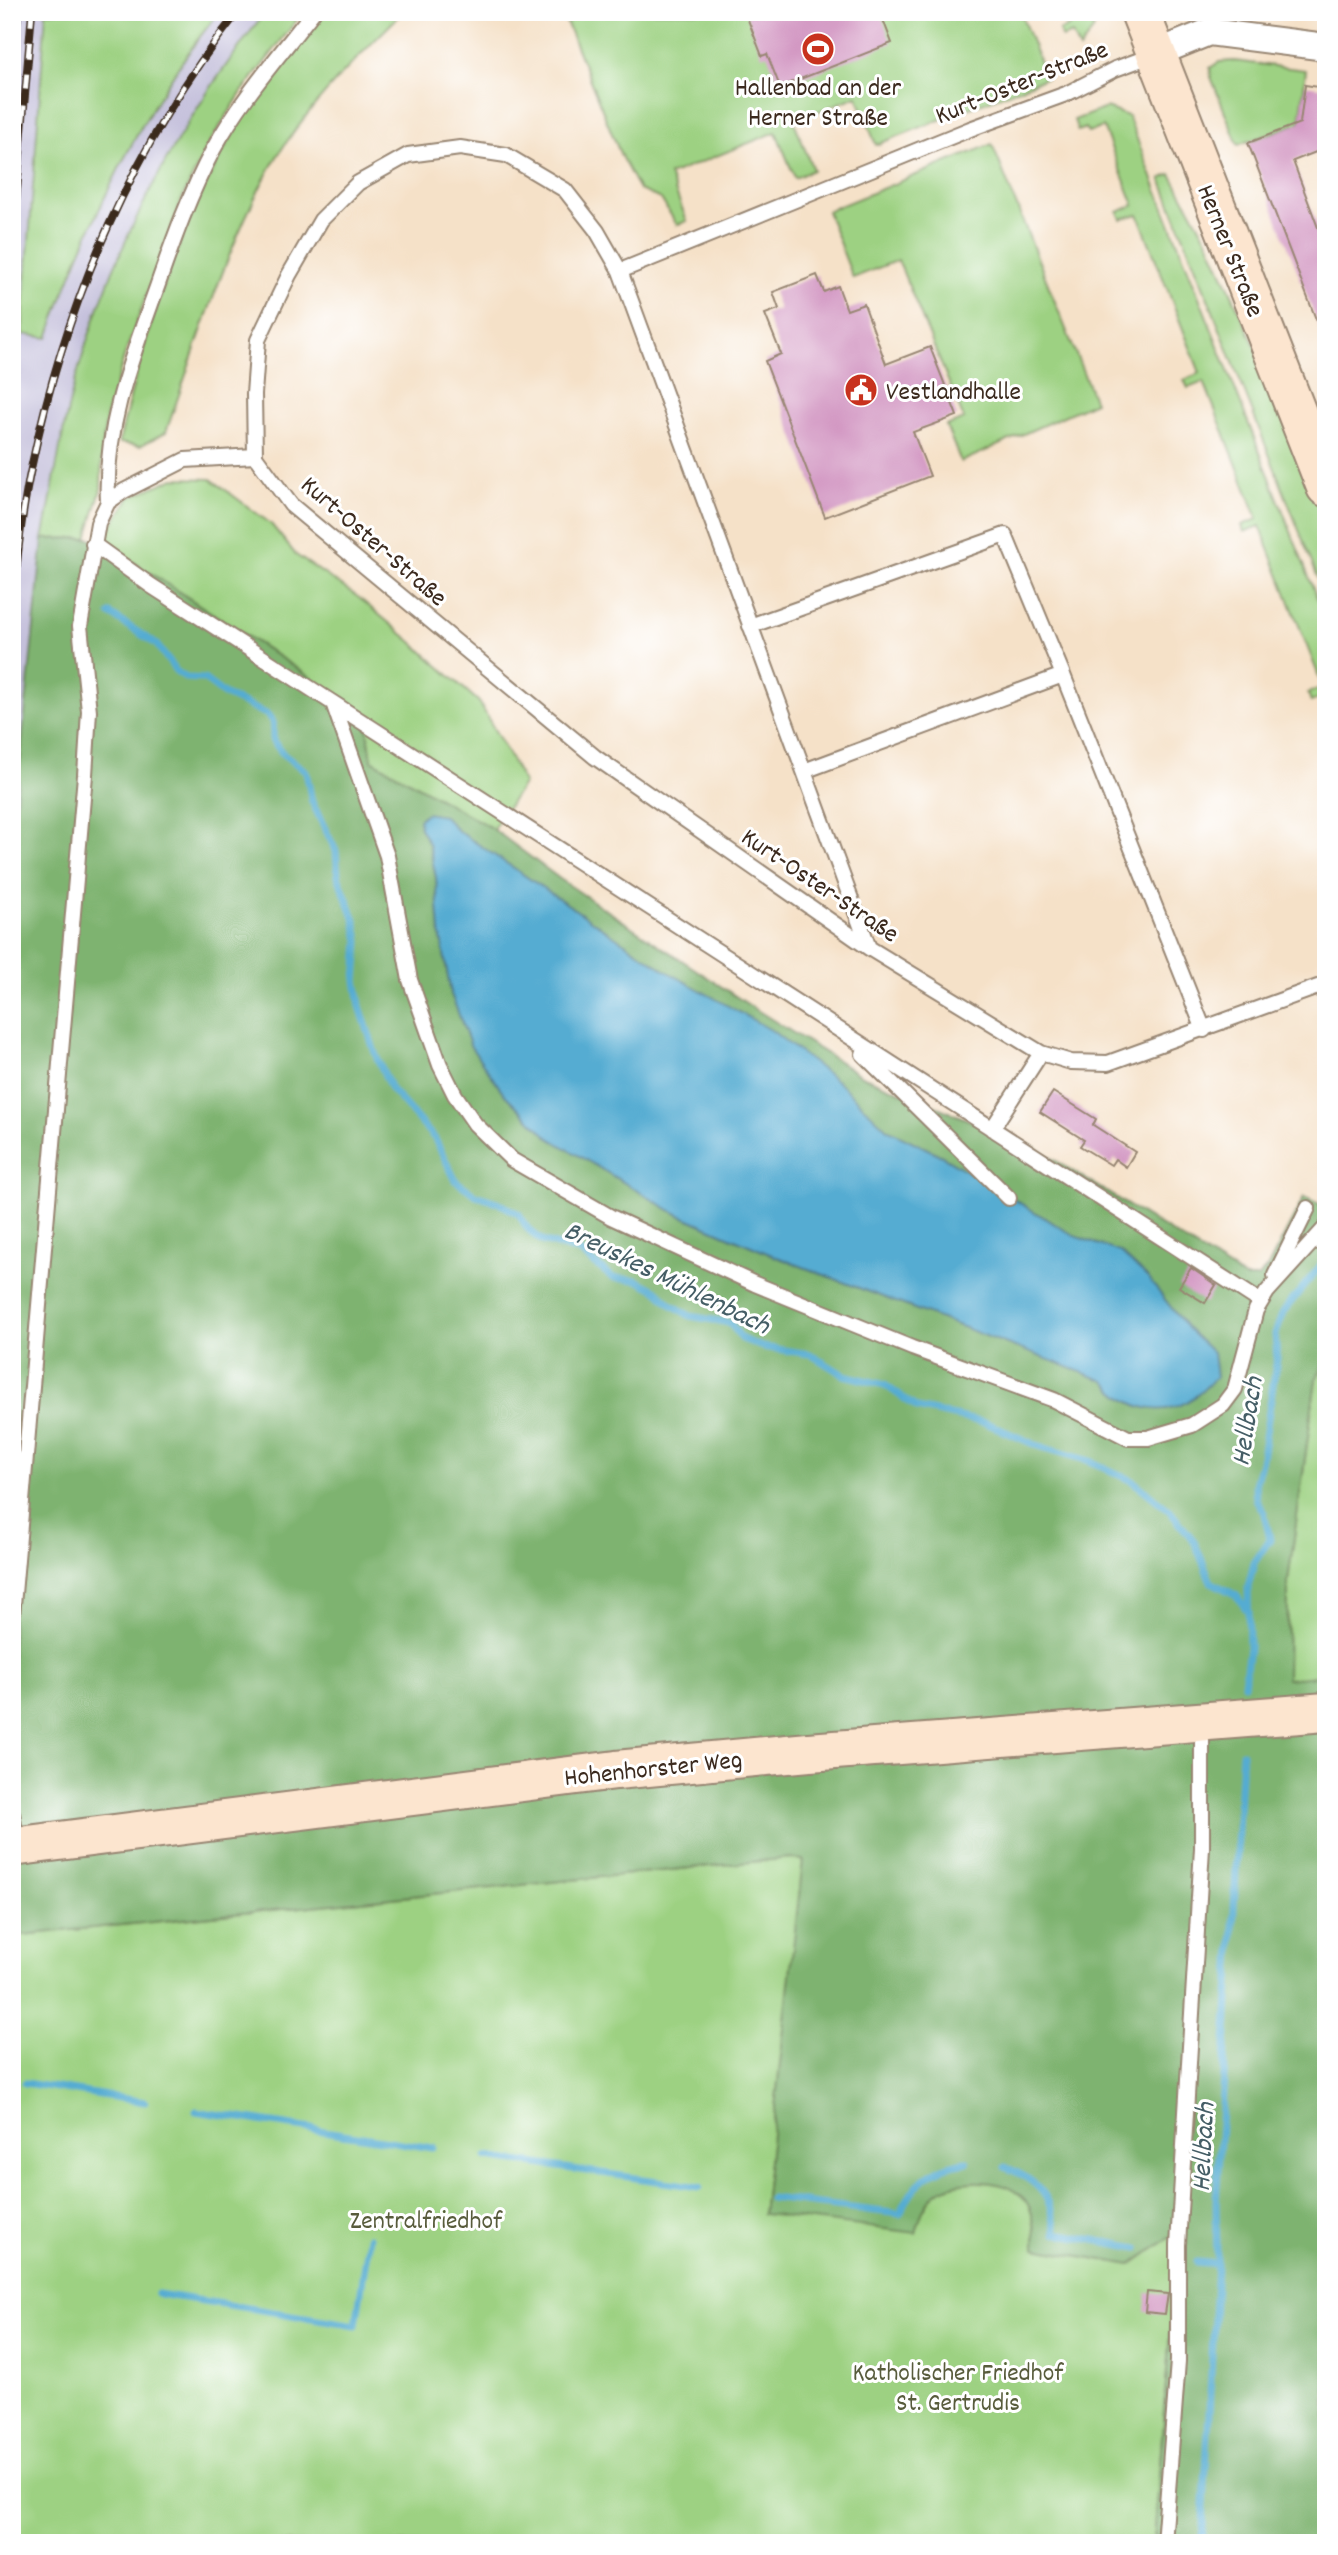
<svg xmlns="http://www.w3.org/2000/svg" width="1338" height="2555" viewBox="0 0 1338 2555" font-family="Dekko,sans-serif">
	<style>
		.industrial { fill: #c4c0db }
		.green { fill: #9dd182; stroke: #6c7e50; stroke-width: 2 }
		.forest { fill: #7eb370; stroke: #5c6e47; stroke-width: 2 }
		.water { fill: #55acd2; stroke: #486b78; stroke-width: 2 }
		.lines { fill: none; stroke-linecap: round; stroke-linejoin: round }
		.stream { stroke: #55acd2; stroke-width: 7 }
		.building { fill: #d398c3 }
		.lane-casing { stroke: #988673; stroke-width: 18 }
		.street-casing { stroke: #988673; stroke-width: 30 }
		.secondary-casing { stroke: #988673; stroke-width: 42 }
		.lane { stroke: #fff; stroke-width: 14 }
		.street { stroke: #fff; stroke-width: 26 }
		.secondary { stroke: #fce5cf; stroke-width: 38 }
		.rail-casing { stroke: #3b2a1e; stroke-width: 8 }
		.rail { stroke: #fff; stroke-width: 5; stroke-dasharray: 16; stroke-linecap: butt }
		.labels { text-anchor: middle; stroke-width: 6; stroke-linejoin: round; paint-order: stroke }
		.street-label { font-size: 26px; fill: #3b2a1e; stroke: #fff }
		.poi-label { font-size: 26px; fill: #3b2a1e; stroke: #fff }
		.park-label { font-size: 26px; fill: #585c3c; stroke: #fff }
		.water-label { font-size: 28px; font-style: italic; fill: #455e66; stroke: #fff }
	</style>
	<rect width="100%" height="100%" fill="#fff"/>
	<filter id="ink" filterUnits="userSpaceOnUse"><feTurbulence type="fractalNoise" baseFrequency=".0143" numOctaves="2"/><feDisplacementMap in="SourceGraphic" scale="14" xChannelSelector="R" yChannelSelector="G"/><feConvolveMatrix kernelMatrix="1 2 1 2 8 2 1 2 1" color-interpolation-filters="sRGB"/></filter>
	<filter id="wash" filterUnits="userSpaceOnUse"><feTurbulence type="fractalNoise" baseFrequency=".00686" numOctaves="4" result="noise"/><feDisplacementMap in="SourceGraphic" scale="28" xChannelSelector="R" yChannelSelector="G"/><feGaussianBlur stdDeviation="1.57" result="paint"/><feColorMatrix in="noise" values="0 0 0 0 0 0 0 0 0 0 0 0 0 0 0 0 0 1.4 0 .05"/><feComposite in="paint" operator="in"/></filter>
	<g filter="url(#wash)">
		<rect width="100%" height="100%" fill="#f5e1c8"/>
		<!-- industrial -->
		<path class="industrial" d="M12,12H46L22,333L48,338L69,276L97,210L136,135L178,68L219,12H265L209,90L171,153L75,379L43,539L12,840Z"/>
		<!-- green -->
		<path class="green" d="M46,12H219C141,109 88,221 48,338L22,334Z
			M265,12H303L242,92L208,145L182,199L126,351L107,413L102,448L101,489L87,538L43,539C54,488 61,428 76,378C104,277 151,177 209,90C227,63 246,38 265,12Z
			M325,12H403C355,60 299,114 267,174C225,252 196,348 166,432L140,446L119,443C145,329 188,196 255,99C276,69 302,41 325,12Z
			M562,12H1020L1046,78L876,145L857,96L794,121L813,170L795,178L776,132L669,175L687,221L677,225L661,199L639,190L622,158Z
			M1087,13L1094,29L1079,50L1072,34L1062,38L1059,31L1070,26L1069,20Z
			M1234,61L1306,70L1300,123L1238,145L1211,77L1210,68L1219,62Z
			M1106,108L1128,116L1326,621V696L1311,702L1308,693L1323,687L1260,526L1244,532L1242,525L1258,519L1204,382L1188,388L1184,380L1200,373L1138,214L1121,219L1118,212L1134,205L1103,127L1088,133L1085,128L1078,131L1074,120Z
			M992,144L1095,402L961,462L946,426L964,419L898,260L853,278L827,211Z
			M1171,174L1210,245L1263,364L1326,525V599L1161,179Z
			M174,478L211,479L271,524L296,555L358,597L412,642L479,702L524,783L493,829L372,760L365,713L101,541L130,497Z
			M1326,1361V1675L1287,1680L1288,1581L1316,1378Z
			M790,1858L804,1860L763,2214L922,2212C926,2207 929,2199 934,2194C952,2178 999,2178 1018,2192C1034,2204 1036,2230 1035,2248L1131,2265L1169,2238H1177L1154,2543H12V1936Z"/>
		<!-- forest -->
		<path class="forest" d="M87,538L101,541L365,713L372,760L493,829L560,879L752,1007L862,1076L1032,1146L1245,1278H1258L1268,1267L1304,1197L1326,1207V1361L1316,1379L1288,1581L1287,1679L1326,1675V2543H1154L1177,2238H1169L1131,2265L1035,2248C1036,2230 1035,2205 1018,2193C1000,2178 952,2178 935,2194C923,2204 920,2219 916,2233L763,2214L803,1860L790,1858L12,1936V840L43,539Z"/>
		<!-- water -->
		<path class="water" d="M426,813L444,816L457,830L668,972L771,1030L837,1081L887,1129L942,1156L1075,1236L1120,1252L1148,1278L1188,1329L1213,1353L1216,1377C1210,1383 1203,1391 1196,1396C1164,1420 1129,1410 1105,1381L774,1256L675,1213L549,1138L505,1095L471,1047L451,994L440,932L436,878L429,844L420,828L419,819Z"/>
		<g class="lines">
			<!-- stream -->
			<path class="stream" d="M110,614L156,644L176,671L186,678L204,679L225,695L266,714L273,722V741L284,755L306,771L312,802L336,851L338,876L355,920L359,941L356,980L360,1006L375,1053L391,1089L435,1139L456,1181L476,1195L497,1202L519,1214L527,1228L542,1241L580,1252L613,1278L637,1280L656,1290L671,1304L690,1316L730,1323L742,1339L762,1347L810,1354L844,1375L885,1385L917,1408L986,1423L1038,1446L1090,1461L1133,1481L1169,1510L1194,1541L1211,1582L1236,1595L1249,1613
				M1244,1684L1249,1648L1248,1587L1254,1563L1270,1539L1264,1513L1256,1499L1255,1485L1262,1458L1277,1358L1275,1334L1283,1312L1326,1259
				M25,2083L145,2102
				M196,2111L433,2148
				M487,2157L700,2187
				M1005,2167C1039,2181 1052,2196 1056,2233L1138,2248
				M771,2198L900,2214C915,2181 931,2167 967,2162
				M1197,2262L1217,2264
				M158,2294L356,2325L369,2237
				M1202,2543L1217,2264L1216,2202L1231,1967L1242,1753"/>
		</g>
		<g id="blocks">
			<!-- building -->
			<path class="building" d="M745,12H880L892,43L780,87L767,54L762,56Z
				M1305,85L1326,88V148L1293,161L1326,249L1324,340L1248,143L1300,123Z
				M817,275L824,292L838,286L847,310L864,304L886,364L930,347L957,416L913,432L930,476L825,517L765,361L781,354L765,314L779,309L773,292Z
				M1053,1092L1096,1119L1093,1125L1135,1152L1126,1167L1115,1159L1111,1165L1080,1146L1084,1140L1040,1112Z
				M1191,1268L1216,1285L1205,1303L1179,1287Z
				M1147,2292L1168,2294L1165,2314L1145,2312Z"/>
		</g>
	</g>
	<g filter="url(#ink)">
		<use href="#blocks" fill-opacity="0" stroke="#988673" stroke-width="2"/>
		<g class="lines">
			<defs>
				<path id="lane" d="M1156,54L1115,69L1066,94L970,129L620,271L597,231L565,190L506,155L460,148L408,155L358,183L321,220L289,275L258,340L254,394L255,456L291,505L595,757L869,948L1041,1053L1071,1062L1108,1063L1326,984
					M620,271L869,948
					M108,502C104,427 132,357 157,287C173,241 190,193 213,150C240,100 279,56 313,12
					M93,544L150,585L333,703L387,856L410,980L440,1065L455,1095L475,1124L512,1160L611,1217L755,1284L912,1348L1054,1400L1128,1438H1148L1192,1425L1223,1405L1235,1389L1256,1310L1267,1292L1326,1227
					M750,626L1005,535L1063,675L804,771
					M1063,675L1204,1030
					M333,703L1261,1302
					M863,1054L1009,1198
					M992,1129L1041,1053
					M1275,1275L1308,1208
					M12,1617L85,775L89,711L80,626L98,523L108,502L124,491L185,460L255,456
					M12,1813L17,1845
					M1164,2543L1178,2361V2245L1202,1848V1724"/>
				<path id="street" d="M1157,53L1209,32L1326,47"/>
				<path id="secondary" d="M1140,12L1326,487
					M12,1847L616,1770L809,1752L1326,1712"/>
			</defs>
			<!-- lane casing -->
			<use href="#lane" class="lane-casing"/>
			<!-- street casing -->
			<use href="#street" class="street-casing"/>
			<!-- secondary casing -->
			<use href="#secondary" class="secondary-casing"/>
			<!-- lane -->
			<use href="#lane" class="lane"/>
			<!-- street -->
			<use href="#street" class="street"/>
			<!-- secondary -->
			<use href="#secondary" class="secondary"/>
			<defs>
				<path id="rail" d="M12,83L18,12
					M12,249L32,12
					M12,612C17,563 21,513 32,464C66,302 133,143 238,12"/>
			</defs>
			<!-- rail casing -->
			<use href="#rail" class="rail-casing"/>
			<!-- rail -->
			<use href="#rail" class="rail"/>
		</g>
	</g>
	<!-- icons -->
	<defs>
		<symbol id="stadium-disc" viewBox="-11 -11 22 22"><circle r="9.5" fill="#c8321e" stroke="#fff"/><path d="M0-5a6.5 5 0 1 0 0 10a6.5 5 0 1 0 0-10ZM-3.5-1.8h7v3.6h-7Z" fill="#fff"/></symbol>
		<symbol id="civic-disc" viewBox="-11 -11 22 22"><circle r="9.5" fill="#c8321e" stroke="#fff"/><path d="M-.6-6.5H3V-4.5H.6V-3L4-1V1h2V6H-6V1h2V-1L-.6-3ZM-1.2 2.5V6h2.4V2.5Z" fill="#fff"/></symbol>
	</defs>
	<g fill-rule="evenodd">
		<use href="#stadium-disc" x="799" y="30" width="38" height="38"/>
		<use href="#civic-disc" x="842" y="371" width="38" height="38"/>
	</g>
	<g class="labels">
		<!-- street labels -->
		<g class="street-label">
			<text transform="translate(1021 81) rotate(-22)" y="9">Kurt-Oster-Straße</text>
			<text transform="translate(1232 250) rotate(68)" y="9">Herner Straße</text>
			<text transform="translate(375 540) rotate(41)" y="9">Kurt-Oster-Straße</text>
			<text transform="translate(821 884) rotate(34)" y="9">Kurt-Oster-Straße</text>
			<text transform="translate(653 1767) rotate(-6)" y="9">Hohenhorster Weg</text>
		</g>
		<!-- poi labels -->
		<g class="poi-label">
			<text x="818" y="95">Hallenbad an der<tspan x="818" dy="30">Herner Straße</tspan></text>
			<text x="886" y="399" text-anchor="start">Vestlandhalle</text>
		</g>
		<!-- park labels -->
		<g class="park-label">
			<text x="426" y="2228">Zentralfriedhof</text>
			<text x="958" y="2380">Katholischer Friedhof<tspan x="958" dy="30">St. Gertrudis</tspan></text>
		</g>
		<!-- water labels -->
		<g class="water-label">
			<text transform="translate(668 1276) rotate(26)" y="10">Breuskes Mühlenbach</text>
			<text transform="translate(1245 1421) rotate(-81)" y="10">Hellbach</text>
			<text transform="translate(1201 2147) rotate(-87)" y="10">Hellbach</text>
		</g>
	</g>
	<!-- margin -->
	<rect width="1338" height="2555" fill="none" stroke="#fff" stroke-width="42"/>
</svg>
